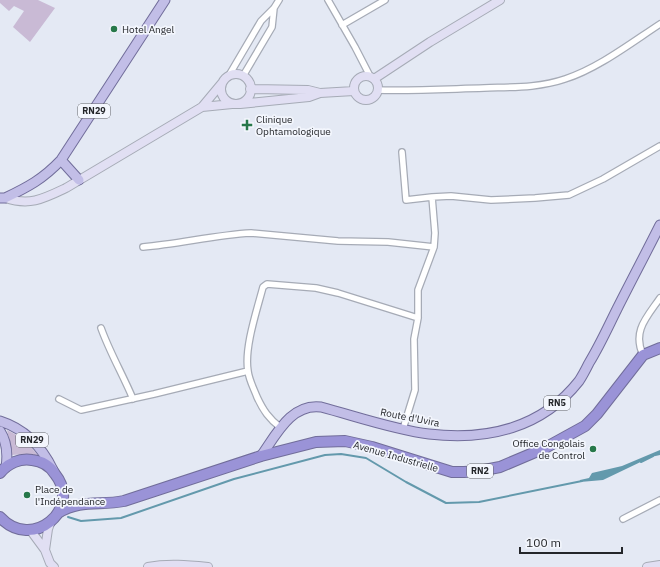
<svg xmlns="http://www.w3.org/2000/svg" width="660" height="567" viewBox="0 0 660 567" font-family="'IBM Plex Sans',sans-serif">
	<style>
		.green { fill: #c9bad5 }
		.water { fill: #6399ac }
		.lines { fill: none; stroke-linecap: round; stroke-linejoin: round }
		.stream { stroke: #6399ac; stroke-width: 2 }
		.street-casing { stroke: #a6abb6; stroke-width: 8 }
		.secondary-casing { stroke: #a6abb6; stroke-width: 10 }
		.primary-casing { stroke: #716d9a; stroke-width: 11 }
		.highway-casing { stroke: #716d9a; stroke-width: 12 }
		.street { stroke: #fff; stroke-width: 5.5 }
		.secondary { stroke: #e1dff3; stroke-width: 8 }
		.primary { stroke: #c2bee7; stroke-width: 9 }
		.highway { stroke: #9a93d7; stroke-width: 10 }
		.poi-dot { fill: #27784a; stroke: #f3f6fd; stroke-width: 1.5 }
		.labels { text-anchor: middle; stroke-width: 3.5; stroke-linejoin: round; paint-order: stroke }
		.shield { fill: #f3f6fd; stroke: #626469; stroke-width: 1 }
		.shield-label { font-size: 9px; font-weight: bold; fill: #24262a }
		.poi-label { font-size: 10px; fill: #24262a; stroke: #f3f6fd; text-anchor: start }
		.street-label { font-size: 10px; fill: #24262a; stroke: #f3f6fd }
	</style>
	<rect width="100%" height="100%" fill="#e4e9f4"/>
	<!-- green -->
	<path class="green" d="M0,0H38L55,8L30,42L13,27L24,11L14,6L9,11L0,3Z
		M7,430C22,437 29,444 40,458L28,454L11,455L10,442Z"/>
	<!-- water -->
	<path class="water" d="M660,450V455L651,457L603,480L580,482V480L589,478L592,473L622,466Z"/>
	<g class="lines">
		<!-- stream -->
		<path class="stream" d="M641,462L653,456
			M68,517L81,521L121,518L234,479L325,455L341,454L366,458L406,482L446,503L479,502L582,481"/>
		<defs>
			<path id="street" d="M328,0L355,47L371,78
				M342,25L385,0
				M243,76L272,27L274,8
				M228,77L261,21L274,8L279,0
				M377,90C412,91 448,89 484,88C511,87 539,88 565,79C597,69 631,43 660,24
				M402,152L406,200L432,197
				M143,247C179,244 215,235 251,233L338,241L388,242L434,247
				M101,328C110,353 123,375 133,399
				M643,355C632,331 647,317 660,298
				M59,399L81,410L154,394L248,371
				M281,428C269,419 263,410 257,397C254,389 249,380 248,371C244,348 257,310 263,287L267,284L316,288L338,293L418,318
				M403,429L415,390L414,339L418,318V290L434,247L435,233L432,197L451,196L491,200L535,198L569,195L603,179L660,146
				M623,519L660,500"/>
			<path id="secondary" d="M221 89a15 15 0 1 1 30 0a15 15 0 1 1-30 0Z
				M354 88a12 12 0 1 1 24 0a12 12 0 1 1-24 0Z
				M374,79L430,42L500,0
				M250,89L308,90L320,93
				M240,104L309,97L320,93L354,91
				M202,107L232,104
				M5,198C30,206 43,199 66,188L202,107L222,83
				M31,531L45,550L50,563L54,567
				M45,550L48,529L51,521
				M148,567C168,563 188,565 208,567
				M647,567L660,565"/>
			<path id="primary" d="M61,160L79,180
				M0,198H5C28,187 43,179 61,160L165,0
				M0,421C25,429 42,447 53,470
				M0,431C7,442 8,454 6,467
				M261,456C276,435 291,403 321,407C355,416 395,430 429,434C487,441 542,428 579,381C583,375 586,369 589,363C600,345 608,327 617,309C631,281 646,253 660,225"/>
			<path id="highway" d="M0,473C8,463 20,458 32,460C42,461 50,466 55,474C83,509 32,552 0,517
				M58,513C81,499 100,506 124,501L261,456L316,442L345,441L372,447L452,472H464L479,471L500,467L545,448L585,426L597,414L643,355L660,348"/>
		</defs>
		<!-- street casing -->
		<use href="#street" class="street-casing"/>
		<!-- secondary casing -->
		<use href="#secondary" class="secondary-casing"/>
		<!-- primary casing -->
		<use href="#primary" class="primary-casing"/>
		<!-- highway casing -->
		<use href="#highway" class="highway-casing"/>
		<!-- street -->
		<use href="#street" class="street"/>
		<!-- secondary -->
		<use href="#secondary" class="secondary"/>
		<!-- primary -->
		<use href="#primary" class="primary"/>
		<!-- highway -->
		<use href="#highway" class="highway"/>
	</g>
	<!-- markers -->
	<g class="poi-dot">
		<circle cx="114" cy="29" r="4"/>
		<path d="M245 119h4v4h4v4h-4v4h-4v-4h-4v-4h4z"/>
		<circle cx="593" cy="449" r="4"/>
		<circle cx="27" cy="495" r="4"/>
	</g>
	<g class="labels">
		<!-- shield labels -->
		<g class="shield">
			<rect x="78" y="104" width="32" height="14" rx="3"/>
			<rect x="544" y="396" width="26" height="14" rx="3"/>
			<rect x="16" y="433" width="32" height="14" rx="3"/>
			<rect x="467" y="464" width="26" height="14" rx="3"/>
		</g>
		<g class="shield-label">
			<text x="94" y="114">RN29</text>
			<text x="557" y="406">RN5</text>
			<text x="32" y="443">RN29</text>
			<text x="480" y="474">RN2</text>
		</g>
		<!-- poi labels -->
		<g class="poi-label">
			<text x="122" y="33">Hotel Angel</text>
			<text x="256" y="123">Clinique<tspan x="256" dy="12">Ophtamologique</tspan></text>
			<text x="585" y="447" text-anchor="end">Office Congolais<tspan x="585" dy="12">de Control</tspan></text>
			<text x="35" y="493">Place de<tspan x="35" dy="12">l'Indépendance</tspan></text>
		</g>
		<!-- street labels -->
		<g class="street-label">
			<text transform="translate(410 417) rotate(11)" y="4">Route d'Uvira</text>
			<text transform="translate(396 456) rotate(16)" y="4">Avenue Industrielle</text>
		</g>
	</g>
	<!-- scale -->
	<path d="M520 547v6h102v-6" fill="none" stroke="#24262a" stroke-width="2"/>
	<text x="526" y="547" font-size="12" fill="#24262a" stroke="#f3f6fd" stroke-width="3" paint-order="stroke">100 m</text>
</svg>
